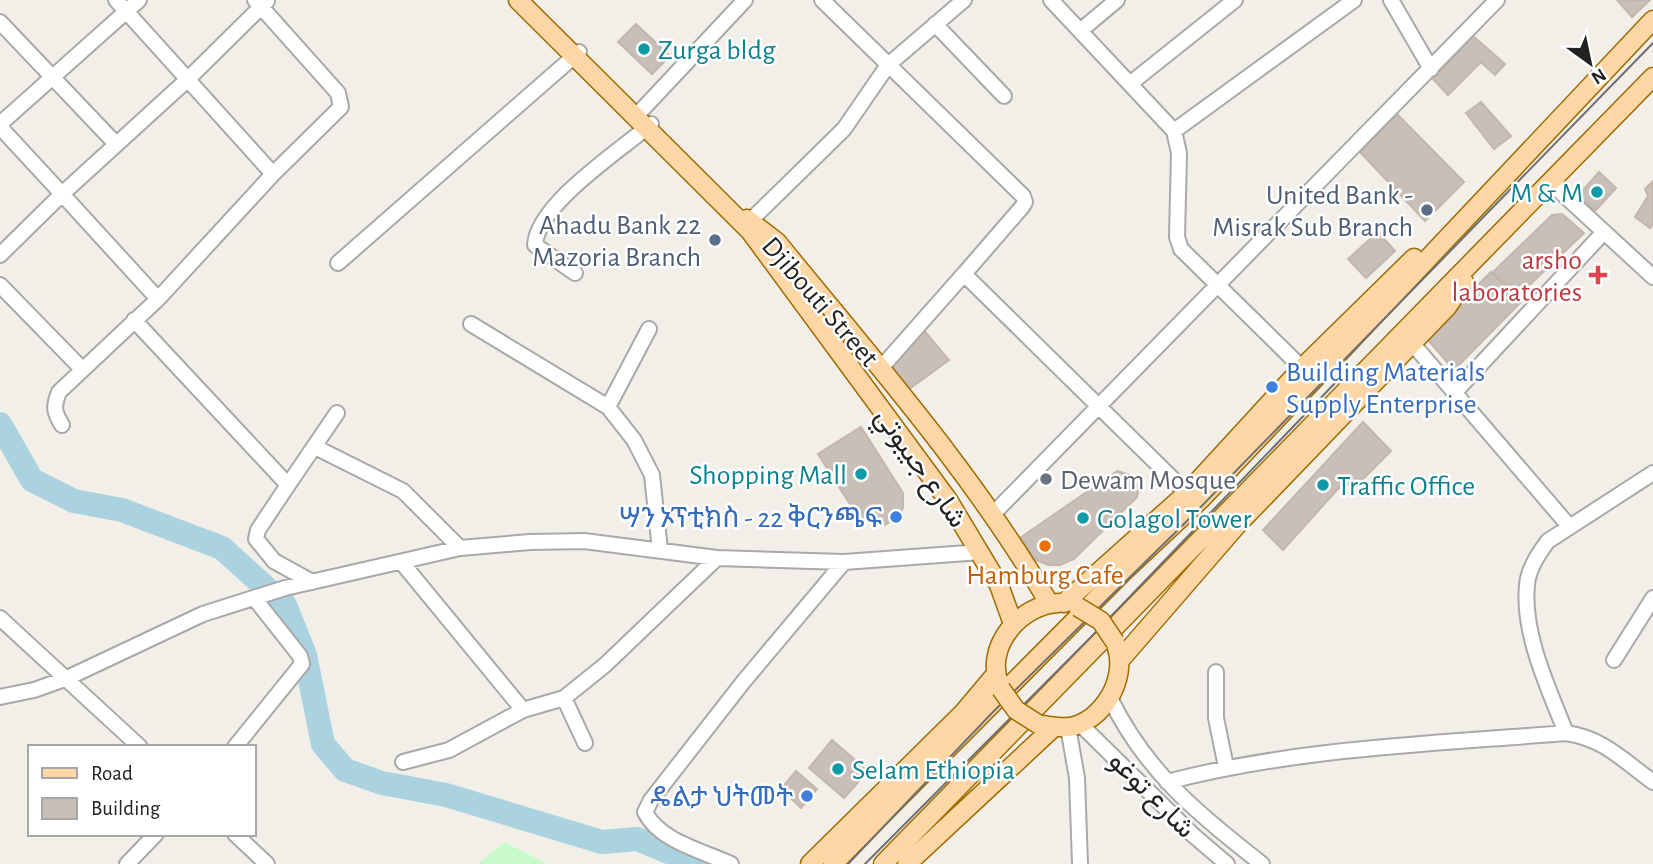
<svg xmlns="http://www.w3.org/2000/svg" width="1653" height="864" viewBox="0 0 1653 864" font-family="'Alegreya Sans',Vazirmatn,'Noto Sans Ethiopic',sans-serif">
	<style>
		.park { fill: #c8facc }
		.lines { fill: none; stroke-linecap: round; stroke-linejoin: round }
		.river { stroke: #aad3df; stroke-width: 24 }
		.building { fill: #c7bfb8; stroke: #c4b6ab; stroke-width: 2 }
		.minor-casing { stroke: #a9a9a9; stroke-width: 18 }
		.major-casing { stroke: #a06b00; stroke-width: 21 }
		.minor { stroke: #fff; stroke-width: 14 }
		.major { stroke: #fcd6a4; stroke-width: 18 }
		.tram { stroke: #707070; stroke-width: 2 }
		.major-bridge-casing { stroke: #a06b00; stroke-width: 21; stroke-linecap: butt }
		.major-bridge { stroke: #fcd6a4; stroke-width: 18 }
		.culture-dot { fill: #0f9aa8; stroke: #fff; stroke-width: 2.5 }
		.service-dot { fill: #5c6f8a; stroke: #fff; stroke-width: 2.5 }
		.health-dot { fill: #e0444e; stroke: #fff; stroke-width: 2.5 }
		.shop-dot { fill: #3f7fe0; stroke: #fff; stroke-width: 2.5 }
		.worship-dot { fill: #6b7280; stroke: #fff; stroke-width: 2.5 }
		.food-dot { fill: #e8710a; stroke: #fff; stroke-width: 2.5 }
		.labels { text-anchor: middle; stroke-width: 5; stroke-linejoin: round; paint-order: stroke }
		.culture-label { font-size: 28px; fill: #0d838f; stroke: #fff; text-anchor: start }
		.service-label { font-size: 28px; fill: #4e5e75; stroke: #fff; text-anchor: end }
		.health-label { font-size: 28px; fill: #be3a42; stroke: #fff; text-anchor: end }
		.street-label { font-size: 28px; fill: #222; stroke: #fff }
		.shop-label { font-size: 28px; fill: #366cbe; stroke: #fff; text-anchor: end }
		.worship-label { font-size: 28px; fill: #5b616d; stroke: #fff; text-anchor: start }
		.food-label { font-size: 28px; fill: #c56008; stroke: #fff }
	</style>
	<rect width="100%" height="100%" fill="#f2efe9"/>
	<!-- park -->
	<path class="park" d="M504,842L547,864H478Z"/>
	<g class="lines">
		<!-- river -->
		<path class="river" d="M0,424L32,480L74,501L122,510L222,548L285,605L305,655L323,744L345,770L382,783L446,795L602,842L637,839L698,864"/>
	</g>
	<!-- building -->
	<path class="building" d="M1617,0H1650L1632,17Z
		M636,24L670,56L652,74L618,42Z
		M1473,36L1505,64L1495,75L1481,62L1448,95L1433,79Z
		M1481,102L1511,136L1494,149L1466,113Z
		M1397,114L1464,182L1425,221L1360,152Z
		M1599,172L1616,188L1595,211L1578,196Z
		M1653,181V224L1650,228L1635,217L1648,196L1645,189Z
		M1562,214L1584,233L1517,297L1493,272L1552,215Z
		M1378,232L1395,251L1366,278L1348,259Z
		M1491,272L1521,302L1454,370L1428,340L1434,328Z
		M922,328L949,360L905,392L889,366Z
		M1363,422L1391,451L1353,489L1345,481L1283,550L1263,530Z
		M861,427L903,493V508L899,515L885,525L860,520L818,454Z
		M1117,471L1131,475L1139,487L1137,497L1074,559L1060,565H1048L1034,559L1020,538Z
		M832,740L868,771L844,798L809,768Z
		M796,771L817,789L801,808L781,789Z"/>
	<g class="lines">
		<defs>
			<path id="minor" d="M116,0L273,174
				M822,0L1023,196L1025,202L1022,207L964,274L1187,493
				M1051,0L1174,131L1179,153L1177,237L1181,249L1302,368
				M1391,0L1431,69
				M0,22L116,144
				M935,24L1004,96
				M1080,31L1117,0
				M1131,83L1235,0
				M639,113L745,0
				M0,124L139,0
				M0,127L62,194L187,80L267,1
				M1174,131L1354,0
				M1551,183L1653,277
				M749,222L844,129L888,65L964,0
				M0,255L62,194L158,299L273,174L341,107L338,93L255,0
				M338,263L579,52
				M575,273L535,245C537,204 621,150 651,124
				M0,285L81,368
				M134,320L288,485L337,413
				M471,324L608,407L634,440L652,475L660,550
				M1412,343L1569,526
				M880,369L964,274
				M1455,392L1603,233
				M608,407L649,329
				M62,425C54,412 53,407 59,392L158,299
				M315,447L403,491L460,548
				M288,485L258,530L256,539L274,561L312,582
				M993,514L1497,0
				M403,564L523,710
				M0,618L140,747
				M1614,660L1653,598
				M1216,672V718L1226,767
				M0,697L34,690L65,679L203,614L285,588L460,548L530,542L584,541L717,558L844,562L981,552
				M564,698L585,743
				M1110,698C1145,771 1199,815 1262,864
				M1080,724L1193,835L1227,864
				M1068,727L1077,778L1080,864
				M1566,733C1549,689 1522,634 1527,585C1528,569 1538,554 1548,541L1653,473
				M235,747L302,664L300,656L255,599
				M403,762L449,750L523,710L564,698L605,665L717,558
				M1167,782C1296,748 1433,744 1566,733C1603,738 1624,761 1653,782
				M235,834L267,864
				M127,864L156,834
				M731,864C703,851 659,841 645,812L651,800L744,681L844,562"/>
			<path id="major" d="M518,0L750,231L948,500L999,585L1013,624
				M747,219L777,242C872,359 973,473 1049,603
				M1064,603L1187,493L1302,368L1414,258
				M1121,659L1237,525L1447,307L1464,282
				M1000,686C983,647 1021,604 1059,603
				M1042,725C1051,726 1061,728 1070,727C1103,721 1127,679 1117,648
				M810,864L963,713L995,675
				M833,864L1124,571L1201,499L1653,20
				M883,864L1653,77
				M907,864L1054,727"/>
		</defs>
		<!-- minor casing -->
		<use href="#minor" class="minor-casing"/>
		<!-- major casing -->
		<use href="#major" class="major-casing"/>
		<!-- minor -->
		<use href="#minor" class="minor"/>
		<!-- major -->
		<use href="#major" class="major"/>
		<!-- tram -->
		<path class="tram" d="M848,864L992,713L1192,516L1653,43
			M865,864L1093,635L1337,381"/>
		<defs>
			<path id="major-bridge" d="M1078,607L1101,621L1115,642
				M1001,689L1016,710L1038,724"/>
		</defs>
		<!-- major-bridge casing -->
		<use href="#major-bridge" class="major-bridge-casing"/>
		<!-- major-bridge -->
		<use href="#major-bridge" class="major-bridge"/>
	</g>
	<!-- markers -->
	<g class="culture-dot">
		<circle cx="644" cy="49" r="7"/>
		<circle cx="1597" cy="192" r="7"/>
		<circle cx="861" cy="474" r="7"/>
		<circle cx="1323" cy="485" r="7"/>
		<circle cx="1083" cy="518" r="7"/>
		<circle cx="838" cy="769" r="7"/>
	</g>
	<g class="service-dot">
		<circle cx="1427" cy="210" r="7"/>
		<circle cx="715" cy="240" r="7"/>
	</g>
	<path class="health-dot" d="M1594.5 264.5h7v7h7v7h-7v7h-7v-7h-7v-7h7z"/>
	<g class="shop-dot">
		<circle cx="1272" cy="387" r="7"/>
		<circle cx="896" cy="517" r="7"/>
		<circle cx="807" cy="796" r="7"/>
	</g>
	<circle class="worship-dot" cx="1046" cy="479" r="7"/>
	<circle class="food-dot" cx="1045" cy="546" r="7"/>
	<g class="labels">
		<!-- culture labels -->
		<g class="culture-label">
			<text x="658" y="59">Zurga bldg</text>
			<text x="1583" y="202" text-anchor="end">M &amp; M</text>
			<text x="847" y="484" text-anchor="end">Shopping Mall</text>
			<text x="1337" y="495">Traffic Office</text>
			<text x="1097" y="528">Golagol Tower</text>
			<text x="852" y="779">Selam Ethiopia</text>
		</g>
		<!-- service labels -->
		<g class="service-label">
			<text x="1413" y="204">United Bank -<tspan x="1413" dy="32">Misrak Sub Branch</tspan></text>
			<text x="701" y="234">Ahadu Bank 22<tspan x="701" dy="32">Mazoria Branch</tspan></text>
		</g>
		<!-- health labels -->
		<g class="health-label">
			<text x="1582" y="269">arsho<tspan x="1582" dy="32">laboratories</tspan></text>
		</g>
		<!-- street labels -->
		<g class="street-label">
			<text transform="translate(821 301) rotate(49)" y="10">Djibouti Street</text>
			<text transform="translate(922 467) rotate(55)" y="10">شارع جيبوتي</text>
			<text transform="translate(1153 794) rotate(45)" y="10">شارع توغو</text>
		</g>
		<!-- shop labels -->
		<g class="shop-label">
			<text x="1286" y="381" text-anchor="start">Building Materials<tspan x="1286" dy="32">Supply Enterprise</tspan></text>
			<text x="882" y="527">ሣን ኦፕቲክስ - 22 ቅርንጫፍ</text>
			<text x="793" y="806">ዴልታ ህትመት</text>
		</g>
		<!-- worship labels -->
		<g class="worship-label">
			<text x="1060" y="489">Dewam Mosque</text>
		</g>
		<!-- food labels -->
		<g class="food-label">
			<text x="1045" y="584">Hamburg Cafe</text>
		</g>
	</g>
	<!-- legend -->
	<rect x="28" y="745" width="228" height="91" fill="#ffffff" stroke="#a7a7a7" stroke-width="2"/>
	<rect x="42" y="768" width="35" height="10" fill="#fcd6a4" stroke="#a7a7a7" stroke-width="2"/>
	<text x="91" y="780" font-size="21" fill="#222222">Road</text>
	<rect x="42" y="798" width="35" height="21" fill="#c7bfb8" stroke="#a7a7a7" stroke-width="2"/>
	<text x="91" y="815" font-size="21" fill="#222222">Building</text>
	<!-- north arrow -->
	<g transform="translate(1590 63) rotate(147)" stroke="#ffffff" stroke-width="5" paint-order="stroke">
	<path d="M0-5L12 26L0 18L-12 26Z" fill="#222222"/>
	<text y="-10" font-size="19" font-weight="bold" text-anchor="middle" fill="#222222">N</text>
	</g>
</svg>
